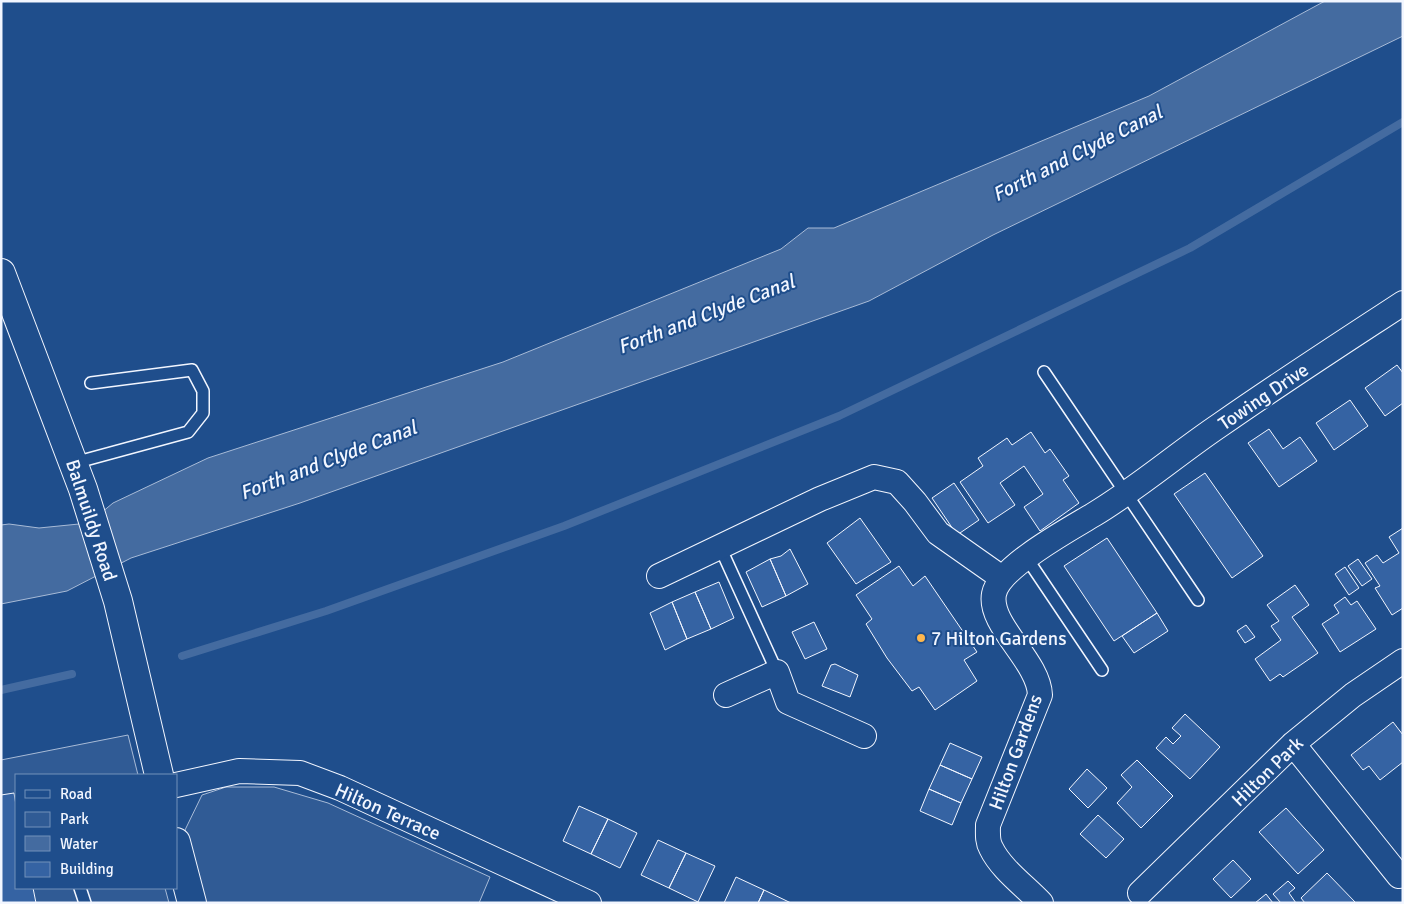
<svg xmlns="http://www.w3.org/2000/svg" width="1404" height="904" viewBox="0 0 1404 904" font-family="Signika,sans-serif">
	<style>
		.green { fill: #305b95; stroke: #a8bbd7 }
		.water { fill: #446ba0; stroke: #a8bbd7 }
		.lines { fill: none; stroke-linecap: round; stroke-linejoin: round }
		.stream { stroke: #446ba0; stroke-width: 8 }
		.building { fill: #3563a3; stroke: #f2f6ff }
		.lane-casing { stroke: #f2f6ff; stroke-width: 14 }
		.street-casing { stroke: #f2f6ff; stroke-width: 26 }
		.secondary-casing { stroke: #f2f6ff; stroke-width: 30 }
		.lane { stroke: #1f4e8c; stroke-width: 11 }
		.street { stroke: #1f4e8c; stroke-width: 24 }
		.secondary { stroke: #1f4e8c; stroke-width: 28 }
		.poi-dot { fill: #ffb74d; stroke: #1f4e8c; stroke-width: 2 }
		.labels { text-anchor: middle; stroke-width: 4; stroke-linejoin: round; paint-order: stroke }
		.street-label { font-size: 19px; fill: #f2f6ff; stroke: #1f4e8c }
		.poi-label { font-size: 19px; fill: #f2f6ff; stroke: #1f4e8c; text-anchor: start }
		.water-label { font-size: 20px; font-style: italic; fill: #f2f6ff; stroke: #1f4e8c }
	</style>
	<rect width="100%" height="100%" fill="#1f4e8c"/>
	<!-- green -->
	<path class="green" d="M128,735L138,775H16V888H165L169,903H1V760Z
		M226,787H274L328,803L490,877L479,903H203L185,830L202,795Z"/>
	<!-- water -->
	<path class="water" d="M1325,1H1403V36L993,235L869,301L300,503L131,558L67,591L1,604V525L9,524L39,528L89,523L113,503L208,458L503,362L781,249L808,228H834L1149,96Z"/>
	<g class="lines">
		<!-- stream -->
		<path class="stream" d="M182,656L326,611L564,526L839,416L1190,248L1403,122
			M1,690L72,674"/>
	</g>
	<!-- building -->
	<path class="building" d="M1397,365L1403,373V403L1385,416L1365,388Z
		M1350,400L1368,426L1334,450L1316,423Z
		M1269,429L1283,449L1300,437L1317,461L1279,487L1248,443Z
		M1031,432L1045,453L1050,449L1069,476L1063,480L1079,503L1040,531L1024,507L1043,494L1024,466L1000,483L1015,505L988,523L960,482L983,466L978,458L1007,438L1012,445Z
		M1205,473L1263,556L1232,578L1174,494Z
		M954,483L979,520L957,535L932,498Z
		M860,518L891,562L856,584L827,543Z
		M1403,528V608L1392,615L1375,588L1380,586L1365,563L1377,555L1383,563L1399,553L1389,537Z
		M1107,538L1157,613L1114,641L1064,566Z
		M790,549L808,584L786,596L770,559L781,556Z
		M770,559L786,596L762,607L746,572Z
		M1358,559L1372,579L1362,586L1348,566Z
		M899,566L913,586L925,576L977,652L964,660L977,681L935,710L919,687L912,691L887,658L866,624L872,619L856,595Z
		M1345,567L1359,588L1349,595L1335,574Z
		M719,582L734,618L711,629L695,592Z
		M1295,585L1309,605L1292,617L1318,653L1283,677L1280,674L1270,681L1255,659L1281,640L1271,626L1279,621L1267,605Z
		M695,592L711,629L687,639L672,602Z
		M1345,597L1351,605L1357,601L1376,629L1340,652L1322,624L1339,613L1334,605Z
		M672,602L687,639L665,650L650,613Z
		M1157,613L1168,631L1134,653L1122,636Z
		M814,622L827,649L805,659L792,632Z
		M1246,625L1255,637L1245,643L1237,631Z
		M835,664L858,675L850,697L822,686L831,665Z
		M1185,714L1220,747L1190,779L1156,748L1166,737L1173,744L1181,736L1172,728Z
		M1393,722L1403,735V762L1380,780L1369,766L1363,770L1351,755Z
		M950,743L982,757L972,779L940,765Z
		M1137,760L1173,796L1141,828L1117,803L1132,787L1121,775Z
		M940,765L972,779L961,803L929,789Z
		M1087,769L1107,788L1088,808L1069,789Z
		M929,789L961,803L952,825L920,811Z
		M14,793L16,805V888H33L36,903H1V795Z
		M579,806L608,819L591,854L563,841Z
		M1286,808L1324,850L1298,874L1259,832Z
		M1098,815L1124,839L1106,858L1080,834Z
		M608,819L637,833L620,868L591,854Z
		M658,840L686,853L669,888L641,875Z
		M686,853L715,866L698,902L669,888Z
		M1233,860L1251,879L1231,898L1213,879Z
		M1327,873L1356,903H1305L1301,898Z
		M736,877L764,890L758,903H724Z
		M1288,881L1295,888L1289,893L1296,903H1281L1273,894Z
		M764,890L791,903H758Z
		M1266,894L1273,903H1255Z"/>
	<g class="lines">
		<defs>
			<path id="lane" d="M1044,372L1198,600
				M74,463L188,432L203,413V391L192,370L91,383
				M720,547L777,672
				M1026,557L1102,670
				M80,888L85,903"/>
			<path id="street" d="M659,576L820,499L874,477L897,482L915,502L938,533L1002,578
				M726,695L777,672L788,702L864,736
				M1293,744L1399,876
				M176,785L239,771L300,773L340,788L589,903
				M1140,893L1293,744L1353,695L1403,661
				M1041,903C1025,886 1001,869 991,848C987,841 988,833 988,825L1040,695C1039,661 988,625 994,594C999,567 1070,529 1093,515C1138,488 1177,454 1220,425C1280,383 1342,343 1403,303"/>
			<path id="secondary" d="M1,273L83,489L118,601L159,775
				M176,842L192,903"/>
		</defs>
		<!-- lane casing -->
		<use href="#lane" class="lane-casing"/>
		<!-- street casing -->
		<use href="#street" class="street-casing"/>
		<!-- secondary casing -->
		<use href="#secondary" class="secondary-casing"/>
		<!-- lane -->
		<use href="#lane" class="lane"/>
		<!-- street -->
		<use href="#street" class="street"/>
		<!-- secondary -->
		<use href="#secondary" class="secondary"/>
	</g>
	<!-- markers -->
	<circle class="poi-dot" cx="921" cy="638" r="5"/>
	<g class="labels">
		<!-- street labels -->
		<g class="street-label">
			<text transform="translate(1263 396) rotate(-34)" y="7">Towing Drive</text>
			<text transform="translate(92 520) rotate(72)" y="7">Balmuildy Road</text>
			<text transform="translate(1015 752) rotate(-70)" y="7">Hilton Gardens</text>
			<text transform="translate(1267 771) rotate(-44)" y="7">Hilton Park</text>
			<text transform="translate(388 811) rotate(24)" y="7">Hilton Terrace</text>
		</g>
		<!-- poi labels -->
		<g class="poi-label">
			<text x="931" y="645">7 Hilton Gardens</text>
		</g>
		<!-- water labels -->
		<g class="water-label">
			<text transform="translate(1077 153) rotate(-27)" y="7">Forth and Clyde Canal</text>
			<text transform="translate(706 314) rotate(-21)" y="7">Forth and Clyde Canal</text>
			<text transform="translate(328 460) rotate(-21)" y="7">Forth and Clyde Canal</text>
		</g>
	</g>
	<!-- border -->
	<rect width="1404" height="904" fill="none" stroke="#f2f6ff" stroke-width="5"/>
	<!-- legend -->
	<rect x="15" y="774" width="162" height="115" fill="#1f4e8c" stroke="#7391ba"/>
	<rect x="25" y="790" width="25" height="8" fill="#1f4e8c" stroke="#7391ba"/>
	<text x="60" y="799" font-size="15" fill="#f2f6ff">Road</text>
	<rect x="25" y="812" width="25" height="15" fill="#305b95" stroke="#7391ba"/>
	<text x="60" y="824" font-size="15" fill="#f2f6ff">Park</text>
	<rect x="25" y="836" width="25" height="15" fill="#446ba0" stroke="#7391ba"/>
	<text x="60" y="849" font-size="15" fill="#f2f6ff">Water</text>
	<rect x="25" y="862" width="25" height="15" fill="#3563a3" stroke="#7391ba"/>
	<text x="60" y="874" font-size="15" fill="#f2f6ff">Building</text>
</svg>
